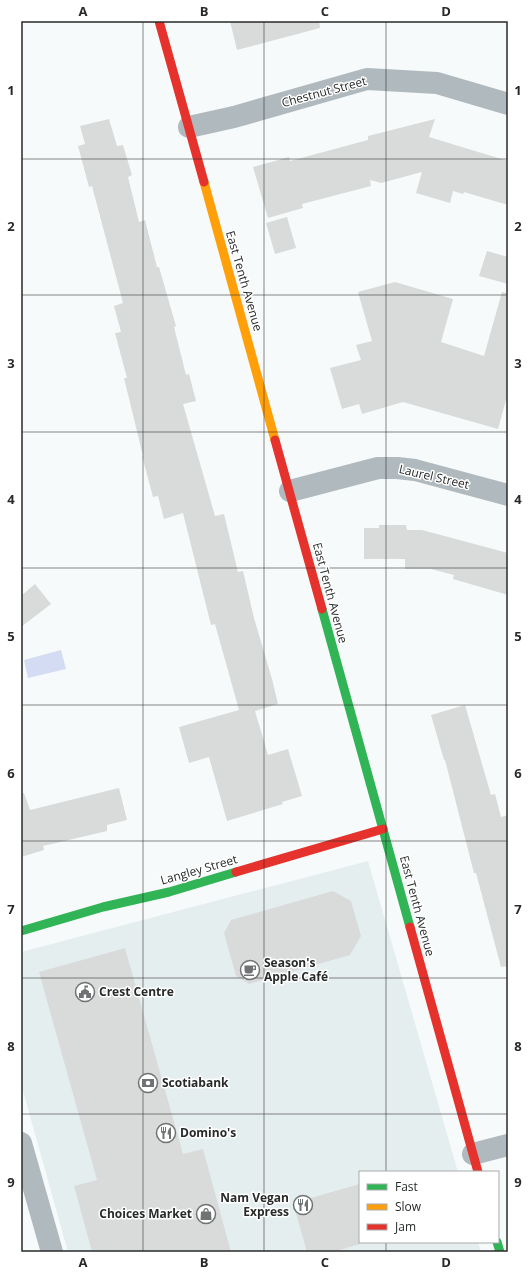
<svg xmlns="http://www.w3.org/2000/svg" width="529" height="1273" viewBox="0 0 529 1273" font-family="'Open Sans',sans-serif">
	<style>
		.built { fill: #e5eeef }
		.water { fill: #d4dcf4 }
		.building { fill: #d9dbdb }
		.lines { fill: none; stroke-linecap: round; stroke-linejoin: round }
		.street { stroke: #b0b9be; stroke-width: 22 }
		.fast { stroke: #30b455; stroke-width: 9 }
		.slow { stroke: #ff9f0a; stroke-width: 9 }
		.jam { stroke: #e5322d; stroke-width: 9 }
		.grid { fill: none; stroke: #282a2a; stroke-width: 1; stroke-opacity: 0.55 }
		.labels { text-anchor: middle; stroke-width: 3; stroke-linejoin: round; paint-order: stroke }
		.street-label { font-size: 12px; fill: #282a2a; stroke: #fff }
		.poi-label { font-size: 12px; font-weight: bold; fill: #282a2a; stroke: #fff; text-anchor: start }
		.neatline { fill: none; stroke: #282a2a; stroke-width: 1.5 }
		.grid-label { font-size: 13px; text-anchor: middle; font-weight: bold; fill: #282a2a }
	</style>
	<rect width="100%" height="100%" fill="#f7fafa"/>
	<!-- built -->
	<path class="built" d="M368,861L458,1172H360V1242H478L481,1252H68L21,1084V952Z"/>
	<!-- water -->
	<path class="water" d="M61,650L66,669L28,678L24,660Z"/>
	<!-- building -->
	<path class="building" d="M230,21H319L320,28L237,50Z
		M109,119L117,146L123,145L132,175L128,177L139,222L145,220L157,267H159L176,326L174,327L186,375L189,374L196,401L183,404L215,516L224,514L238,572L243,571L254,618L272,679L278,704L255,711L268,755L288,749L302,796L282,802L283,804L227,821L209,757L189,763L179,727L239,710L215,624L211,625L183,513L164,519L158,496L153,497L142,456H143L124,378H127L115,333L121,332L114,306L123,303L92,186L89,187L78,146L85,144L80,126Z
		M435,119L429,137L508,161V205L464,192L463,194L453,191L450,203L416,193L422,172L381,183L370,180L371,186L302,204L303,208L268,218L253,167L289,157L290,161L368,140V136Z
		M287,217L296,248L275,254L266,223Z
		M487,251L508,257V284L479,276Z
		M395,282L453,299L441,342L484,356L502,292L508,293V393L498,429L403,402L362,414L359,404L342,409L330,368L361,360L356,345L372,341L358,292Z
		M379,525H406L407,530H422L508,553V595L453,579L454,575L431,569H405V559H364V528H379Z
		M35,584L51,604L21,627V596Z
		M465,705L491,795L495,794L501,817L508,815V966L501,967L476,873H474L445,760H444L431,715Z
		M119,788L127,820L107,825V831L43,846L44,850L21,857V793H24L30,810Z
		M333,891L351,901L361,936L350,955L249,984L236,976L224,933L231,920Z
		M125,948L183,1154L203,1149L231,1252H92L74,1186L97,1180L39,972Z
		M360,1184V1244L333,1252H307L293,1203Z"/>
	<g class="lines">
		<!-- street -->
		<path class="street" d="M189,127L234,117L367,79L437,83L508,104
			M290,491L378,468H397L415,470L508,495
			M21,1143L52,1252
			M473,1154L508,1145"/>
		<!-- fast -->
		<path class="fast" d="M322,609L410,927
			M21,931L103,907L169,892L236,872
			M497,1242L500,1252"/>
		<!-- slow -->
		<path class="slow" d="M204,182L275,440"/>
		<!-- jam -->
		<path class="jam" d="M159,21L204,182
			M275,440L322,609
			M236,872L383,829
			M410,927L478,1172"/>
	</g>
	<!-- grid -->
	<path class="grid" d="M143,21V1252M264,21V1252M386,21V1172M21,159H508M21,295H508M21,432H508M21,568H508M21,705H508M21,841H508M21,978H508M21,1114H508M386,1242V1252"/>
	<!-- icons -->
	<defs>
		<symbol id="cafe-ring" viewBox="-11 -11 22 22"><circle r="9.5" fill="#fff" stroke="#707373" stroke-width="1.5"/><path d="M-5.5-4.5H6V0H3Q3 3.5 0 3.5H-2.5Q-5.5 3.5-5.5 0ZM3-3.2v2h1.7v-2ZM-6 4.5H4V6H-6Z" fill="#707373"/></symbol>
		<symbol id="civic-ring" viewBox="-11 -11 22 22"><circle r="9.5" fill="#fff" stroke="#707373" stroke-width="1.5"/><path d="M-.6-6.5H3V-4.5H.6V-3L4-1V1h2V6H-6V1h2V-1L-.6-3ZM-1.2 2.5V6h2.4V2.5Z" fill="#707373"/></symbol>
		<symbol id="bank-ring" viewBox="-11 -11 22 22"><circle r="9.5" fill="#fff" stroke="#707373" stroke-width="1.5"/><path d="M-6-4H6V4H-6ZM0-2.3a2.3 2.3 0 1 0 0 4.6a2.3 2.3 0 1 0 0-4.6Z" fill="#707373"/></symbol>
		<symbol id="restaurant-ring" viewBox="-11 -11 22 22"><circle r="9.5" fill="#fff" stroke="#707373" stroke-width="1.5"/><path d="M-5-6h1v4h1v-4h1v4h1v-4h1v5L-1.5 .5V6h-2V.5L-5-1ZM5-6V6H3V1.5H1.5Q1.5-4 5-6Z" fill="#707373"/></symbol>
		<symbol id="shop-ring" viewBox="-11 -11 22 22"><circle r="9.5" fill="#fff" stroke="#707373" stroke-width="1.5"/><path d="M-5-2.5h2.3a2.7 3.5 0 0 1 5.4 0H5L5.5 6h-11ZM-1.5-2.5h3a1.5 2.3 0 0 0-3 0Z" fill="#707373"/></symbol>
	</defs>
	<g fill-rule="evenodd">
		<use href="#cafe-ring" x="239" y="959" width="22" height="22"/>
		<use href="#civic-ring" x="74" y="981" width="22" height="22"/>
		<use href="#bank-ring" x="137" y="1072" width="22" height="22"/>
		<use href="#restaurant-ring" x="155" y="1122" width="22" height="22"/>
		<use href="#restaurant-ring" x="292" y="1194" width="22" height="22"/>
		<use href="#shop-ring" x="195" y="1203" width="22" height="22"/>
	</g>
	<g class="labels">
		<!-- street labels -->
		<g class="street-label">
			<text transform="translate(324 92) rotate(-15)" y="4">Chestnut Street</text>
			<text transform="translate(244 281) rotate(74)" y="4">East Tenth Avenue</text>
			<text transform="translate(434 477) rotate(13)" y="4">Laurel Street</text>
			<text transform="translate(330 593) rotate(75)" y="4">East Tenth Avenue</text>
			<text transform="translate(199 870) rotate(-16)" y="4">Langley Street</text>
			<text transform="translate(417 906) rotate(75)" y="4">East Tenth Avenue</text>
		</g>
		<!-- poi labels -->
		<g class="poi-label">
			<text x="264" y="967">Season's<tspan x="264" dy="14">Apple Café</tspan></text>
			<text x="99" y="996">Crest Centre</text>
			<text x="162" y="1087">Scotiabank</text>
			<text x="180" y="1137">Domino's</text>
			<text x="289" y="1202" text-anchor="end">Nam Vegan<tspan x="289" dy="14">Express</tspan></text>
			<text x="192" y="1218" text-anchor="end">Choices Market</text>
		</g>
	</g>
	<!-- border -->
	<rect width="529" height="1273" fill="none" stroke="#ffffff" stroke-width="44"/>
	<!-- legend -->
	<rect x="359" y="1171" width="140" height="72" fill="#ffffff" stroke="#a9aaaa"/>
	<rect x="367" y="1184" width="20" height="6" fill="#30b455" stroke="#a9aaaa"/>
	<text x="395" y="1191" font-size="12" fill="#282a2a">Fast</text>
	<rect x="367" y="1204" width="20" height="6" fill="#ff9f0a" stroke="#a9aaaa"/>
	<text x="395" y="1211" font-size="12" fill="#282a2a">Slow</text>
	<rect x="367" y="1224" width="20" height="6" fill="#e5322d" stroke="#a9aaaa"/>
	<text x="395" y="1231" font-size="12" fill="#282a2a">Jam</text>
	<rect x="22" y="22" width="485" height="1229" class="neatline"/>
	<g class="grid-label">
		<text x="83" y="16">A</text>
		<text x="204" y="16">B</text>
		<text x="325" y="16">C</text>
		<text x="446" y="16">D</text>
		<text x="11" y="95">1</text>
		<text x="518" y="95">1</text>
		<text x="11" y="231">2</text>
		<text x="518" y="231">2</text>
		<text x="11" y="368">3</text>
		<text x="518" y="368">3</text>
		<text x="11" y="504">4</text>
		<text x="518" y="504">4</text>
		<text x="11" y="641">5</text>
		<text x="518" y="641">5</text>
		<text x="11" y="778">6</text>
		<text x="518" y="778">6</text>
		<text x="11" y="914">7</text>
		<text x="518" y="914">7</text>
		<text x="11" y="1051">8</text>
		<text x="518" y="1051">8</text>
		<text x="11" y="1187">9</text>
		<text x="518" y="1187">9</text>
		<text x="83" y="1267">A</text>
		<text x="204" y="1267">B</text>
		<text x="325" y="1267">C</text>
		<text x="446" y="1267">D</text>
	</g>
</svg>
